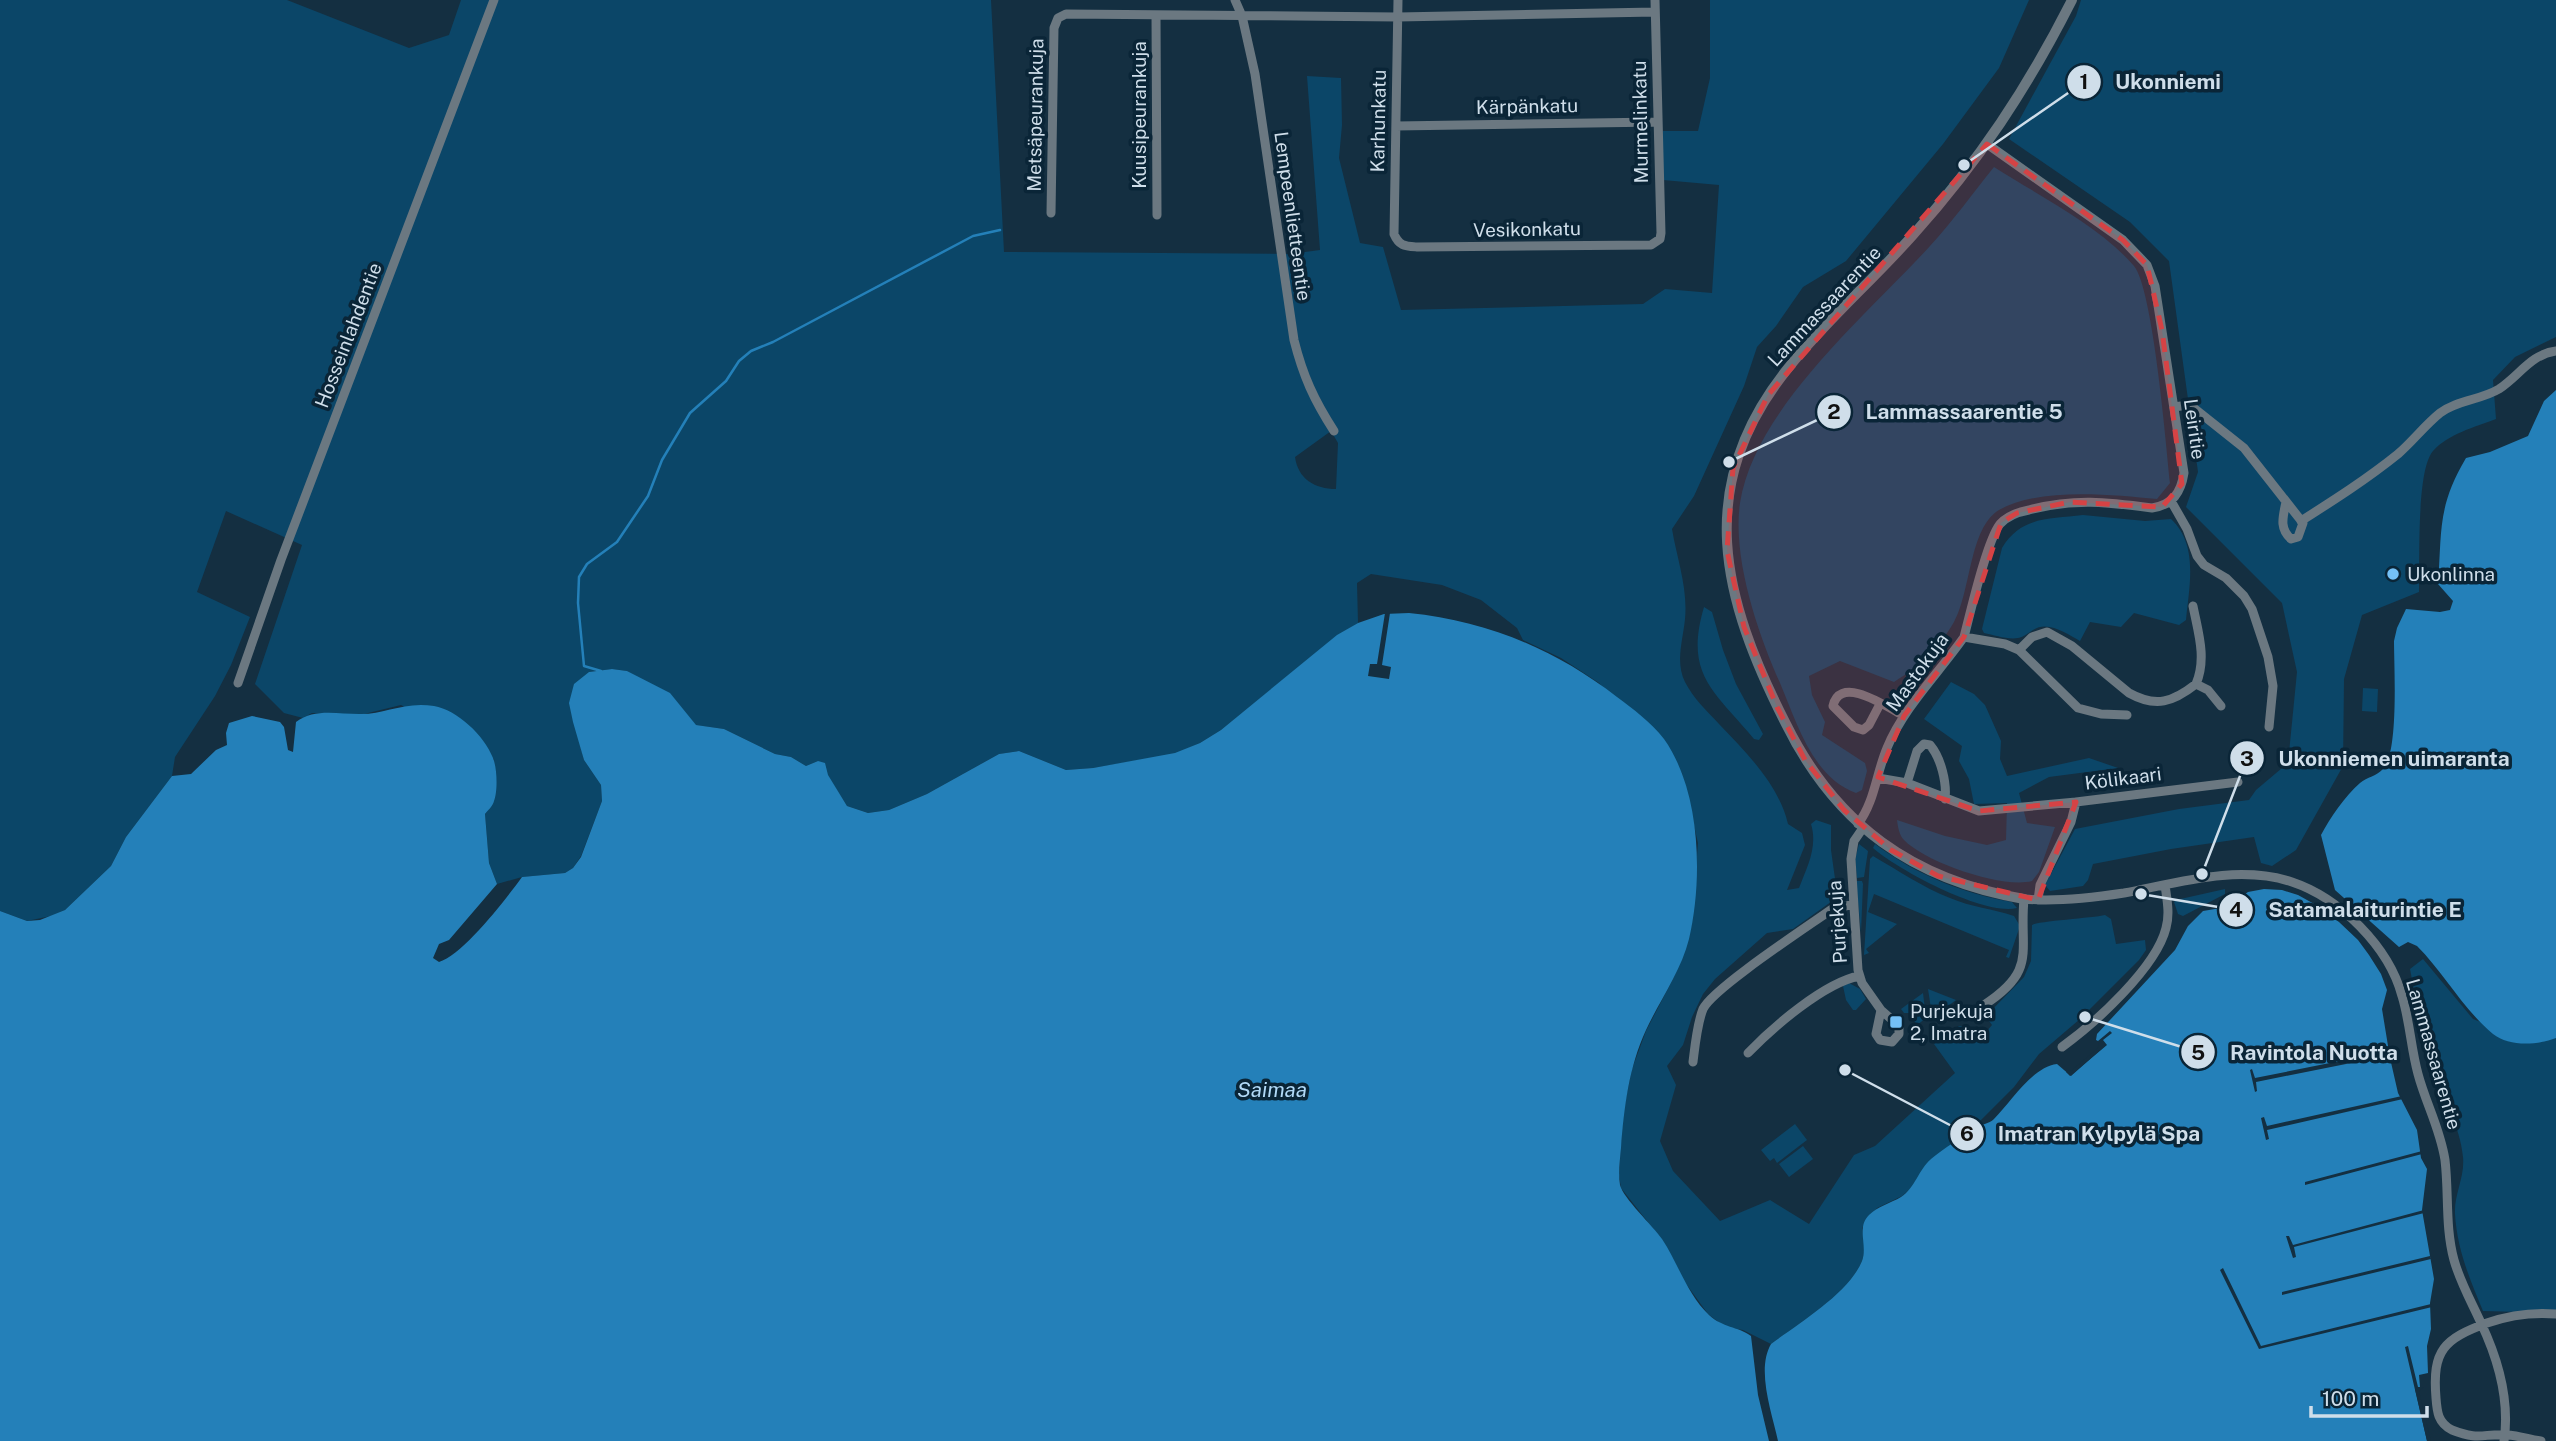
<svg xmlns="http://www.w3.org/2000/svg" width="2556" height="1441" viewBox="0 0 2556 1441" font-family="'Public Sans',sans-serif">
	<style>
		.green { fill: #0b4668; fill-rule: evenodd }
		.water { fill: #2480b9 }
		.pier { fill: #142f41 }
		.lines { fill: none; stroke-linecap: round; stroke-linejoin: round }
		.stream { stroke: #2480b9; stroke-width: 2.5 }
		.minor { stroke: #6b7881; stroke-width: 9 }
		.tertiary { stroke: #6b7881; stroke-width: 10 }
		.marked { fill: #d54345; fill-opacity: 0.2; stroke: #d54345; stroke-width: 5; stroke-dasharray: 14 9; stroke-linejoin: round }
		.poi-dot { fill: #74c0f6; stroke: #0a2537; stroke-width: 2.5 }
		.labels { text-anchor: middle; stroke-width: 7; stroke-linejoin: round; paint-order: stroke }
		.street-label { font-size: 19px; fill: #cfdeea; stroke: #0a2537 }
		.poi-label { font-size: 19px; fill: #cfdeea; stroke: #0a2537; text-anchor: start }
		.water-label { font-size: 21px; font-style: italic; fill: #b1d9f7; stroke: #0a2537 }
		.leader { fill: none; stroke: #cfdeea; stroke-width: 2.5 }
		.callout-dot { fill: #cfdeea; stroke: #0a2537; stroke-width: 2.5 }
		.mark-label { font-size: 21px; text-anchor: middle; font-weight: bold; fill: #111 }
		.callout-label { font-size: 21px; text-anchor: middle; font-weight: bold; fill: #cfdeea; stroke: #0a2537; stroke-width: 7; stroke-linejoin: round; paint-order: stroke }
	</style>
	<rect width="100%" height="100%" fill="#142f41"/>
	<!-- green -->
	<path class="green" d="M0,0H287L409,48L449,35L461,0H991L1004,252L1290,254L1320,250L1307,76L1341,78L1342,125L1339,158L1360,243L1383,247L1401,310L1643,304L1665,289L1712,293L1719,185L1663,180V131H1698L1710,78V0H2029L1999,68L1943,144L1846,261L1803,287L1776,326L1757,347L1744,386L1694,496L1672,529C1677,559 1688,588 1685,619C1683,640 1675,662 1685,682C1693,698 1707,711 1719,724C1746,752 1779,785 1788,824L1802,833L1805,845L1787,890L1799,888C1807,867 1818,847 1811,824L1816,820L1831,825V850L1837,893L1835,899L1793,929L1767,933L1715,979L1703,994L1692,1017L1683,1045L1667,1066L1676,1085L1660,1141L1673,1171L1720,1221L1770,1200L1809,1224L1854,1155L1875,1146L1955,1073L1934,1044L1959,1026L1969,1028L1981,1038L1992,1025L1987,1018L1988,1014L2024,977L2031,961L2032,925C2038,921 2093,918 2105,915L2111,919L2116,944L2145,940L2146,950L2139,960L2080,1019L2039,1054L2014,1087L1962,1139L1930,1160L1910,1189L1902,1196L1877,1208L1862,1228C1864,1239 1866,1250 1862,1261C1849,1293 1799,1323 1771,1344L1743,1330L1725,1327L1708,1314L1684,1281L1662,1240L1621,1188L1619,1175L1623,1112L1632,1069L1646,1031L1674,977L1688,940L1692,922L1698,843L1682,773L1599,683L1561,658L1523,640L1517,628L1481,600L1442,585L1371,574L1357,583L1358,623L1337,636L1221,730L1200,743L1175,754L1093,768L1066,770L1019,751L999,754L927,794L889,810L868,813L847,806L818,761L806,766L791,757L775,754L724,729L695,725L647,683L627,671L612,669L589,672L580,744L584,760L601,785L602,801L581,856L573,868L565,873L522,877L497,884L489,863L485,814C499,797 495,780 494,759L401,705L360,715L312,713L303,718L284,713L255,684L302,545L226,511L197,592L250,617L231,665L215,696L175,757L172,776L126,837L111,866L65,910L51,916L27,921L0,911ZM1331,431L1338,443L1336,489C1315,489 1298,479 1295,457Z
		M2081,0H2556V337L2515,357L2493,380L2496,419C2475,427 2448,434 2433,451C2416,470 2420,565 2419,592L2362,615L2344,679L2343,766L2296,850L2272,866L2261,863L2254,837L2171,849L2093,864L2088,880L2083,886L2050,891L2045,885L2075,829L2179,809L2249,800L2256,790L2288,763L2297,672L2282,603L2186,507L2198,472L2169,261L2130,222L2009,139L2076,16Z
		M1994,167C2039,196 2099,225 2134,266C2153,289 2166,444 2170,483L2157,499C2111,495 2040,487 1999,510C1969,528 1971,592 1954,622C1938,649 1921,665 1894,682L1840,661L1809,676L1812,695L1825,722L1822,735L1865,763L1867,771L1862,790L1856,793C1812,777 1797,723 1780,683C1758,634 1732,558 1740,503C1755,408 1867,315 1930,246C1953,221 1973,193 1994,167Z
		M2083,515L2145,521L2171,519C2199,545 2189,587 2186,620L2179,625L2134,613L2121,627L2090,622L2080,641C2067,634 2048,620 2033,630C2028,633 2024,637 2018,638C2008,640 1994,635 1984,633L1982,629L2002,548C2021,516 2050,519 2083,515Z
		M1704,607L1712,612L1723,650L1736,684L1763,734L1759,740L1754,739C1714,691 1684,675 1704,607Z
		M1951,682L1974,694L1985,705L2001,741L2000,759L2007,776L2089,758L2118,768L2049,777L2019,793L2027,823L2055,827L2039,872L2032,881C2002,889 1925,862 1904,840C1899,835 1898,827 1897,820L1945,836L1987,845L2006,840L2007,803L1974,804L1969,779L1959,761L1962,746L1924,719Z
		M2363,688L2378,689L2377,712L2362,711Z
		M1859,844L1868,851L1864,877L1857,878L1855,859Z
		M1875,844C1917,875 1961,893 2012,902L2017,908C1984,916 1898,870 1873,848Z
		M1873,856C1899,871 1922,887 1950,898C1971,907 1993,909 2014,916L2020,926L2009,958L2006,957L2009,950L1874,894L1868,912L1897,924L1866,949L1869,953L1864,955L1870,859Z
		M1856,881H1862L1863,884L1861,932Z
		M2225,889V894L2183,916L2178,914L2174,902L2176,900Z
		M2423,959L2473,1019L2528,1041L2556,1033V1313L2483,1311C2470,1280 2457,1249 2455,1214C2454,1194 2465,1177 2463,1157C2460,1126 2444,1100 2432,1072C2429,1064 2428,1055 2426,1046C2419,1020 2415,995 2410,969Z
		M1849,983L1860,989L1866,999L1856,1010H1853L1846,1000L1843,986Z
		M1928,989L1956,1000L1935,1016L1932,1015Z
		M1923,993L1926,1018L1917,1025L1909,1013H1904L1901,1009Z
		M1795,1124L1807,1140L1777,1163L1774,1158L1770,1161L1761,1150Z
		M1803,1146L1813,1159L1789,1177L1779,1164Z"/>
	<!-- water -->
	<path class="water" d="M2556,390V1038C2538,1045 2509,1047 2493,1034C2463,1009 2444,973 2417,946L2408,942L2399,947L2335,890L2321,835C2330,818 2345,796 2360,783C2367,777 2377,776 2383,769C2399,753 2394,667 2394,641L2397,628L2406,609L2440,612L2450,610L2453,601L2438,584C2442,531 2437,507 2466,458L2490,452L2528,436L2544,401Z
		M1409,613C1487,621 1555,649 1617,697C1633,709 1651,722 1664,739C1701,791 1703,879 1689,939C1681,971 1660,1000 1646,1030C1629,1067 1624,1107 1621,1148C1620,1160 1618,1173 1620,1185C1623,1198 1653,1226 1662,1239C1678,1263 1687,1294 1709,1315C1723,1328 1737,1326 1751,1336L1758,1395L1769,1441H0V911L27,921L40,920L65,910L111,866L126,837L172,776L191,774L216,750L227,745L226,733L229,723L252,716L280,722L284,727L288,750L293,752L296,722C314,708 337,714 359,714C383,715 404,701 434,706C457,710 484,735 493,758C497,767 498,791 494,801C493,806 488,810 485,814L489,863L497,884L449,940L439,944L433,958L439,962C463,955 506,899 522,877L565,873L573,868L581,857L602,801L601,785L584,760L573,722L569,703L574,684L589,672L612,669L627,671L670,693L696,725L724,729L775,754L791,757L806,766L818,761L825,763L828,775L847,806L868,813L889,810L927,794L999,754L1019,751L1066,770L1093,768L1175,753L1200,743L1221,730L1337,635L1358,623L1384,614Z
		M2264,889L2282,890L2298,895L2316,905L2339,922L2358,940L2369,955L2381,974L2387,990L2382,1009L2390,1058L2398,1093L2417,1130L2421,1158L2427,1169L2422,1210L2434,1279L2430,1303L2431,1329L2427,1346L2428,1373L2419,1375L2420,1387L2415,1389L2427,1441H1778C1772,1413 1756,1370 1771,1344C1799,1323 1849,1293 1862,1261C1868,1245 1856,1228 1869,1215C1878,1206 1891,1203 1901,1197C1915,1188 1919,1169 1931,1159C1944,1148 1961,1138 1975,1128C1981,1124 1989,1124 1994,1119C2011,1102 2032,1067 2057,1064L2071,1076L2106,1045L2096,1040L2097,1034L2175,950L2188,926L2203,911L2227,907L2248,892Z"/>
	<!-- pier -->
	<path class="pier" d="M1385,613H1390L1382,665L1391,667L1389,679L1368,676L1370,664H1377Z
		M2110,1031L2112,1033L2103,1040L2107,1045L2070,1076L2066,1072L2069,1070L2071,1071L2099,1047L2098,1041Z
		M2390,1051L2391,1055L2256,1082L2257,1091L2255,1092L2250,1070L2252,1069L2255,1078Z
		M2402,1096L2403,1099L2267,1130L2269,1139L2266,1140L2261,1118L2264,1117L2267,1126Z
		M2422,1151V1154L2305,1185V1182Z
		M2424,1210V1213L2294,1247L2296,1257L2293,1258L2286,1236H2289L2293,1245Z
		M2430,1256L2431,1259L2282,1295V1292Z
		M2223,1268L2261,1346L2431,1304L2432,1307L2259,1349L2220,1270Z
		M2408,1346L2418,1387H2424L2419,1391L2431,1441H2427L2405,1347Z"/>
	<g class="lines">
		<!-- stream -->
		<path class="stream" d="M601,671L584,666L578,603L579,577L587,564L617,542L648,496L662,460L690,413L726,381L739,361L751,351L773,342L973,236L1000,230"/>
		<!-- minor -->
		<path class="minor" d="M1235,0L1242,16L1255,74L1294,340C1303,376 1314,400 1334,431
			M1398,0L1394,234C1399,246 1405,246 1417,247L1651,245L1660,239L1661,233L1655,0
			M1156,15L1157,215
			M1396,126L1658,122
			M1051,213L1054,28L1058,18L1066,14L1398,17L1655,12
			M2174,407L2188,405L2195,409L2244,448L2303,523L2298,537L2291,539C2279,528 2283,517 2286,502
			M2171,501L2187,529L2197,556L2204,565L2226,578L2244,596L2252,609L2268,657L2273,686L2269,727
			M2301,521C2334,500 2367,479 2398,454C2413,441 2425,425 2440,413C2457,400 2481,400 2499,389C2519,376 2531,354 2556,351
			M2193,606C2198,632 2207,658 2196,684
			M1964,637C1970,614 1987,540 2000,524C2008,515 2018,512 2029,510C2074,498 2107,502 2152,508C2173,505 2181,492 2184,473L2155,286L2147,265L2123,240L1987,144
			M2019,650L2032,637L2047,632L2072,646L2129,693C2156,708 2173,702 2196,684L2208,690L2221,706
			M238,683L281,560L494,0
			M1880,704L1869,725L1863,730L1854,727L1833,706C1840,674 1887,707 1904,716
			M1878,778L1907,783L1979,811L2076,802
			M1907,783L1917,751L1924,744L1930,745C1941,758 1947,783 1945,799
			M1858,824C1875,801 1876,774 1887,748C1904,707 1938,674 1964,637L2005,644L2019,650L2078,708L2101,714L2127,715
			M1863,828L1854,841L1851,859L1858,970L1862,983L1881,1010L1899,1026V1034L1892,1042L1880,1040L1876,1034L1881,1010
			M2038,900L2040,885L2071,822L2076,802L2238,782
			M1984,1005C2038,970 2019,952 2024,899C2057,902 2091,898 2124,893C2177,883 2238,864 2292,882C2340,898 2389,947 2402,996C2410,1022 2411,1049 2418,1074C2426,1104 2440,1128 2445,1160C2449,1194 2445,1227 2454,1260C2460,1282 2472,1303 2481,1323C2499,1361 2510,1400 2504,1441
			M2062,1047C2095,1023 2156,968 2166,928C2170,914 2167,900 2165,885
			M1748,1053C1773,1027 1824,983 1859,976
			M1693,1062C1695,1046 1697,1024 1703,1009C1713,988 1810,925 1835,907L1853,905
			M2541,1441C2530,1440 2520,1436 2509,1435C2483,1433 2480,1441 2452,1430C2438,1423 2437,1412 2436,1398C2432,1350 2444,1339 2487,1323C2510,1315 2531,1312 2556,1314"/>
		<!-- tertiary -->
		<path class="tertiary" d="M2024,899C1913,880 1836,825 1786,724C1722,598 1692,486 1789,367C1827,320 1873,280 1913,235C1979,161 2027,89 2072,0"/>
	</g>
	<!-- marked area -->
	<path class="marked" d="M1987,144L2123,240L2147,265L2162,330L2182,484L2162,507L2070,502L2017,513L2001,523L1964,637L1904,716L1878,777L1979,811L2076,802L2038,900L1938,876L1891,850L1844,810L1805,760L1777,707L1744,627L1727,551L1733,468L1768,395Z"/>
	<!-- markers -->
	<g class="poi-dot">
		<circle cx="2393" cy="574" r="7"/>
		<rect x="1889" y="1015" width="14" height="14" rx="3.5"/>
	</g>
	<g class="labels">
		<!-- street labels -->
		<g class="street-label">
			<text transform="translate(1527 106) rotate(-1)" y="7">Kärpänkatu</text>
			<text transform="translate(1035 115) rotate(-89)" y="7">Metsäpeurankuja</text>
			<text transform="translate(1139 115) rotate(-90)" y="7">Kuusipeurankuja</text>
			<text transform="translate(1378 121) rotate(-89)" y="7">Karhunkatu</text>
			<text transform="translate(1640 122) rotate(-91)" y="7">Murmelinkatu</text>
			<text transform="translate(1293 216) rotate(82)" y="7">Lempeenlietteentie</text>
			<text transform="translate(1527 229) rotate(-1)" y="7">Vesikonkatu</text>
			<text transform="translate(1824 306) rotate(-47)" y="7">Lammassaarentie</text>
			<text transform="translate(348 335) rotate(-69)" y="7">Hosseinlahdentie</text>
			<text transform="translate(2195 429) rotate(82)" y="7">Leiritie</text>
			<text transform="translate(1917 672) rotate(-54)" y="7">Mastokuja</text>
			<text transform="translate(2123 778) rotate(-7)" y="7">Kölikaari</text>
			<text transform="translate(1837 922) rotate(-94)" y="7">Purjekuja</text>
			<text transform="translate(2434 1054) rotate(74)" y="7">Lammassaarentie</text>
		</g>
		<!-- poi labels -->
		<g class="poi-label">
			<text x="2407" y="581">Ukonlinna</text>
			<text x="1910" y="1018">Purjekuja<tspan x="1910" dy="22">2, Imatra</tspan></text>
		</g>
		<!-- water labels -->
		<g class="water-label">
			<text x="1272" y="1097">Saimaa</text>
		</g>
	</g>
	<!-- callouts -->
	<path class="leader" d="M1964 165L2084 82M1729 462L1834 412M2202 874L2247 758M2141 894L2236 910M2085 1017L2198 1052M1845 1070L1967 1134"/>
	<g class="callout-dot">
		<circle cx="1964" cy="165" r="7"/>
		<circle cx="1729" cy="462" r="7"/>
		<circle cx="2202" cy="874" r="7"/>
		<circle cx="2141" cy="894" r="7"/>
		<circle cx="2085" cy="1017" r="7"/>
		<circle cx="1845" cy="1070" r="7"/>
		<circle cx="2084" cy="82" r="18"/>
		<circle cx="1834" cy="412" r="18"/>
		<circle cx="2247" cy="758" r="18"/>
		<circle cx="2236" cy="910" r="18"/>
		<circle cx="2198" cy="1052" r="18"/>
		<circle cx="1967" cy="1134" r="18"/>
	</g>
	<g class="mark-label">
		<text x="2084" y="89">1</text>
		<text x="1834" y="419">2</text>
		<text x="2247" y="766">3</text>
		<text x="2236" y="917">4</text>
		<text x="2198" y="1060">5</text>
		<text x="1967" y="1141">6</text>
	</g>
	<g class="callout-label">
		<text x="2168" y="89">Ukonniemi</text>
		<text x="1964" y="419">Lammassaarentie 5</text>
		<text x="2394" y="766">Ukonniemen uimaranta</text>
		<text x="2365" y="917">Satamalaiturintie E</text>
		<text x="2314" y="1060">Ravintola Nuotta</text>
		<text x="2099" y="1141">Imatran Kylpylä Spa</text>
	</g>
	<!-- scale -->
	<path d="M2311 1406v10h116v-10" fill="none" stroke="#cfdeea" stroke-width="3.5"/>
	<text x="2322" y="1406" font-size="21" fill="#cfdeea" stroke="#0a2537" stroke-width="5" paint-order="stroke">100 m</text>
</svg>
